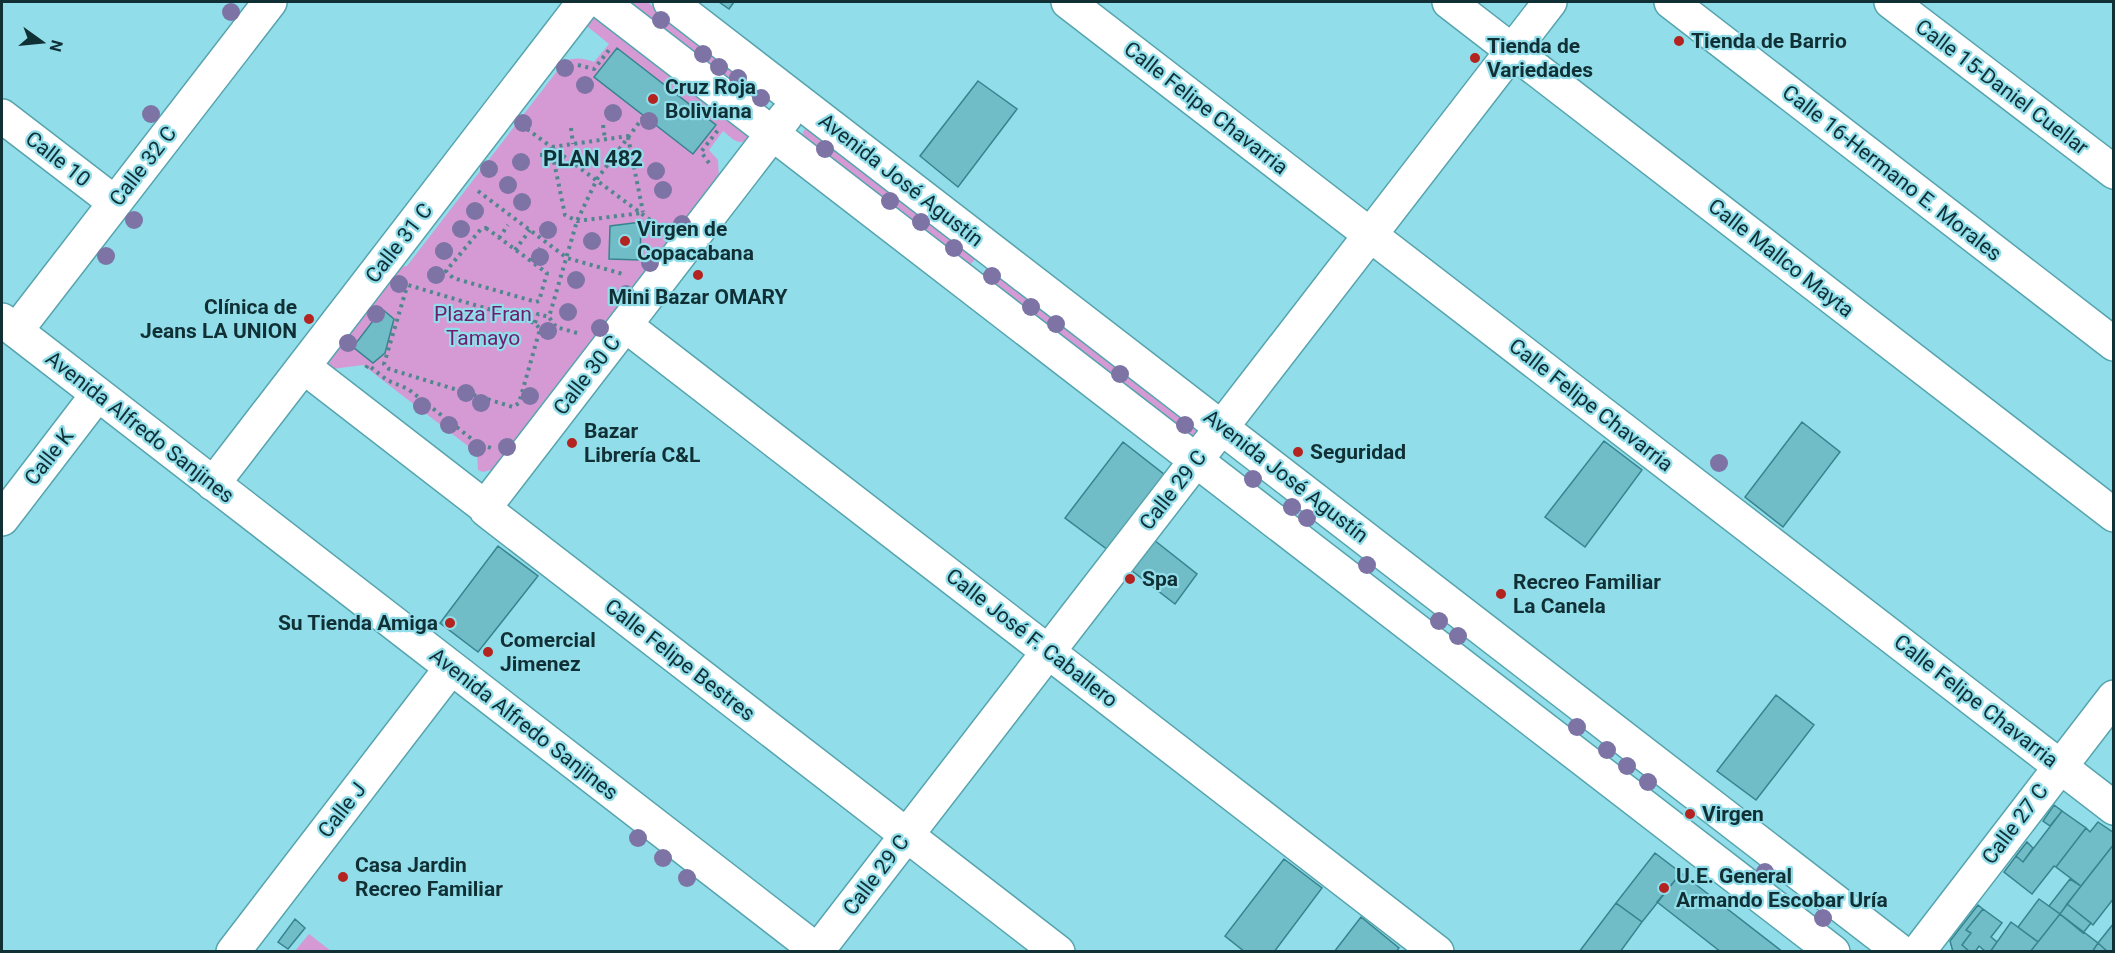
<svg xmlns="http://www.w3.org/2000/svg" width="2115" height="953" viewBox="0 0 2115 953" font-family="Roboto,sans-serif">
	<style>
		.green { fill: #d59ad3 }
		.building { fill: #70bcc7; stroke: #36848e; stroke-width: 1.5 }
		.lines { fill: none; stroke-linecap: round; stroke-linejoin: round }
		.minor-casing { stroke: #57a4ae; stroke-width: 36 }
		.path { stroke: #50868e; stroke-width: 4; stroke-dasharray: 3 4.5; stroke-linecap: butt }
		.minor { stroke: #fff; stroke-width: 33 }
		.tree { fill: #7d74a5 }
		.poi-dot { fill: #b32320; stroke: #91dde9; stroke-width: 2 }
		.labels { text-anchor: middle; stroke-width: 4.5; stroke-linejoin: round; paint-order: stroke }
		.poi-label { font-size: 21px; font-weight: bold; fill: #103035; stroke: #91dde9; text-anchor: start }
		.street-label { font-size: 21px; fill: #103035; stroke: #91dde9 }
		.park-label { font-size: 21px; fill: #6d1e6e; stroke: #91dde9 }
		.neighbourhood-label { font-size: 22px; font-weight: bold; fill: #103035; stroke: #91dde9 }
	</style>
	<rect width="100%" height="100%" fill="#91dde9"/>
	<!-- green -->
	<path class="green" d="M625,2H647L767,94L768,103L758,105Z
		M591,15H597L749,134L748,140C737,146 732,138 723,131L709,150L718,160L719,179L494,469L483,472L478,470L477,453L363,365L332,369L326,362L397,267L407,266L564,62C574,57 583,58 594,62L609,44L588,27L586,23Z
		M809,128L978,256L969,266L804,140L802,135L804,130Z
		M990,265L1199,429L1198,433L1193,437L1189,435L981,276Z
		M309,934L331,951H295Z"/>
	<!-- building -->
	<path class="building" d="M719,2H734L729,9Z
		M617,48L716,125L693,154L594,77Z
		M978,81L1017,109L958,187L920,156Z
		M641,222L640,260L609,259L610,226Z
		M382,309L394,319L385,353L373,363L353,347Z
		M1802,422L1840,452L1783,527L1745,497Z
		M1604,441L1642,470L1585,547L1545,517Z
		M1123,442L1165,475L1108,550L1065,518Z
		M1154,540L1197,574L1175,604L1131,570Z
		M498,546L538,576L478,652L440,623Z
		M1776,695L1814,725L1756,800L1717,771Z
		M2054,805L2062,811L2050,826L2043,821Z
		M2062,811L2086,828L2056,867L2054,866L2032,894L2004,872L2016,856L2023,862Z
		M2098,822L2114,833V844L2081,886L2056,867L2086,828L2090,832Z
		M2027,842L2033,848L2023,862L2016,856Z
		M2114,844V898L2093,925L2067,904Z
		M1655,853L1681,873L1642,922L1616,903Z
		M1284,859L1322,888L1274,952H1245L1225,936Z
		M1681,873L1783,952H1721L1657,902Z
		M2070,879L2081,886L2060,914L2049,906Z
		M2039,899L2060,914L2038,942L2018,927Z
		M1616,903L1642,922L1620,952H1579Z
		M2067,904L2091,923L2083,933L2060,914Z
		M1978,905L1983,909L1966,930L1971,933L1962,945L1970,952H1953L1950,941Z
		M1983,909L2002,923L1991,937L1997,942L1990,952H1986L1979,946L1975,952H1970L1962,945L1971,933L1966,930Z
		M2060,914L2098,943L2092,952H2030Z
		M1361,917L1399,948L1396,952H1334Z
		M295,919L305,928L288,949L278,942Z
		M2011,922L2038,942L2030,952H1990Z
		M2114,923V952H2108L2098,943Z
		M2098,943L2108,952H2092Z"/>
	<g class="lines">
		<defs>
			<path id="minor" d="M602,2L1833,952
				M670,2L1901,952
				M1068,2L2114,808
				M1449,2L2114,515
				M1671,2L2114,344
				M1891,2L2114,172
				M2,116L114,202
				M2,320L819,952
				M625,325L1437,952
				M16,331L270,2
				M304,367L485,507L486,510L1058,952
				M213,484L584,2
				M485,507L786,116
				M2,519L97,395
				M818,950L1550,2
				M233,952L451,668
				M1918,952L2114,697"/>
		</defs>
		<!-- minor casing -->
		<use href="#minor" class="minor-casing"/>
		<!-- path -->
		<path class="path" d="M578,65L594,69L609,50
			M603,125L605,139
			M571,128L573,144
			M527,129L661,228
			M628,137L643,212
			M551,147L565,215L577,221L642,213
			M552,147L628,136
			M540,155L552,154
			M709,163L701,152L718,130
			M478,191L567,258L623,274
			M486,228L547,273L539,301L536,302L453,278L446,271L481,229Z
			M499,238L508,225
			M515,250L530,230
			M531,261L540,248
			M406,290L384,364L389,369L513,407L519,403L540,329L535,323L408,285
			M535,323L538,314L549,317
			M577,333L556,327L549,317L577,221L597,179L644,116
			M366,368L368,365L387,380L408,389L477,443L491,448"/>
		<!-- minor -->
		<use href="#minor" class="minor"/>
	</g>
	<!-- trees -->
	<g class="tree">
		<circle cx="231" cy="12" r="9"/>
		<circle cx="661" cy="20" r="9"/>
		<circle cx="703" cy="54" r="9"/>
		<circle cx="719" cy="67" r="9"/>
		<circle cx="565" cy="68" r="9"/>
		<circle cx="738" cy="78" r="9"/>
		<circle cx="585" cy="85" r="9"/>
		<circle cx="761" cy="98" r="9"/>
		<circle cx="613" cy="113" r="9"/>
		<circle cx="151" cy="114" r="9"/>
		<circle cx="649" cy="121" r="9"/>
		<circle cx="523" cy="123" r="9"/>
		<circle cx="825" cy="149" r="9"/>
		<circle cx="521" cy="162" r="9"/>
		<circle cx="489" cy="169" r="9"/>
		<circle cx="656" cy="171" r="9"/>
		<circle cx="508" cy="185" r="9"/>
		<circle cx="663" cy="190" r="9"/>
		<circle cx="890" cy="201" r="9"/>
		<circle cx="522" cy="202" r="9"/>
		<circle cx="475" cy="211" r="9"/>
		<circle cx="134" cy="220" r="9"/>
		<circle cx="921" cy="222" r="9"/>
		<circle cx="682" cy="224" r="9"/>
		<circle cx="461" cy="229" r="9"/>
		<circle cx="548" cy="230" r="9"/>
		<circle cx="592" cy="241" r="9"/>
		<circle cx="954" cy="248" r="9"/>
		<circle cx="444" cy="251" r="9"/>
		<circle cx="106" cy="256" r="9"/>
		<circle cx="540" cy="257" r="9"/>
		<circle cx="650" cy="263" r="9"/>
		<circle cx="436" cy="275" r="9"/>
		<circle cx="992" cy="276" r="9"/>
		<circle cx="576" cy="280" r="9"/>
		<circle cx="399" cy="284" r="9"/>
		<circle cx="626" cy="294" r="9"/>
		<circle cx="1031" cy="307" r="9"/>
		<circle cx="568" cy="312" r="9"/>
		<circle cx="376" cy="314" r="9"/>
		<circle cx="1056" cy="324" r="9"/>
		<circle cx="600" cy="328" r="9"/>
		<circle cx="548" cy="331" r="9"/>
		<circle cx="348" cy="343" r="9"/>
		<circle cx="1120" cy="374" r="9"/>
		<circle cx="466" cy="393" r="9"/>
		<circle cx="530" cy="396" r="9"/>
		<circle cx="481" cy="403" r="9"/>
		<circle cx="422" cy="406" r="9"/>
		<circle cx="449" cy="425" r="9"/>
		<circle cx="1185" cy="425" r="9"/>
		<circle cx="507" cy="447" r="9"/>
		<circle cx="477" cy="448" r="9"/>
		<circle cx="1719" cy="463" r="9"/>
		<circle cx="1253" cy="479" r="9"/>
		<circle cx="1292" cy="507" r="9"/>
		<circle cx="1307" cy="518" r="9"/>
		<circle cx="1367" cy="565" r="9"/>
		<circle cx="1439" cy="621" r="9"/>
		<circle cx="1458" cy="636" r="9"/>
		<circle cx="1577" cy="727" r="9"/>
		<circle cx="1607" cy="750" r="9"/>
		<circle cx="1627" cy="766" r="9"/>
		<circle cx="1648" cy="782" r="9"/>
		<circle cx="638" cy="838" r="9"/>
		<circle cx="663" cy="858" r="9"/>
		<circle cx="1765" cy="872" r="9"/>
		<circle cx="687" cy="878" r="9"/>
		<circle cx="1823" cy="918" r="9"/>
	</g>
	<!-- markers -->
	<g class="poi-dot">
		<circle cx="1679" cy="41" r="6"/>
		<circle cx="1475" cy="58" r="6"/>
		<circle cx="653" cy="99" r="6"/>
		<circle cx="625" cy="241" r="6"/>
		<circle cx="698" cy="275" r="6"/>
		<circle cx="309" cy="319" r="6"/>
		<circle cx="572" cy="443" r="6"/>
		<circle cx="1298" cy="452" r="6"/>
		<circle cx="1130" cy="579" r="6"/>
		<circle cx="1501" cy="594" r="6"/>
		<circle cx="450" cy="623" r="6"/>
		<circle cx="488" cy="652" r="6"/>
		<circle cx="1690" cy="814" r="6"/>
		<circle cx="343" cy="877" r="6"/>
		<circle cx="1664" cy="888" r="6"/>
	</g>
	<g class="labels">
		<!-- poi labels -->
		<g class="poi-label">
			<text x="1691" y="48">Tienda de Barrio</text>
			<text x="1487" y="53">Tienda de<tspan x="1487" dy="24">Variedades</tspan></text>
			<text x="665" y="94">Cruz Roja<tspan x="665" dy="24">Boliviana</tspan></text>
			<text x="637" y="236">Virgen de<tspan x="637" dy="24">Copacabana</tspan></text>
			<text x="698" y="304" text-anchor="middle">Mini Bazar OMARY</text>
			<text x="297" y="314" text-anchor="end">Clínica de<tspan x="297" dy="24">Jeans LA UNION</tspan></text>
			<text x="584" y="438">Bazar<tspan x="584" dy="24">Librería C&amp;L</tspan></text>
			<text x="1310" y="459">Seguridad</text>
			<text x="1142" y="586">Spa</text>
			<text x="1513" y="589">Recreo Familiar<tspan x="1513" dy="24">La Canela</tspan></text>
			<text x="438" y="630" text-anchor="end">Su Tienda Amiga</text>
			<text x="500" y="647">Comercial<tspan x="500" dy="24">Jimenez</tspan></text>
			<text x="1702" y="821">Virgen</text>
			<text x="355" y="872">Casa Jardin<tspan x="355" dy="24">Recreo Familiar</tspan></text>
			<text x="1676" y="883">U.E. General<tspan x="1676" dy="24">Armando Escobar Uría</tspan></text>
		</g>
		<!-- street labels -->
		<g class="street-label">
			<text transform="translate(2002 87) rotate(37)" y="7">Calle 15-Daniel Cuellar</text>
			<text transform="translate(1206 108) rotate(38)" y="7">Calle Felipe Chavarria</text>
			<text transform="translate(58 159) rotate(38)" y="7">Calle 10</text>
			<text transform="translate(143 166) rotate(-52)" y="7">Calle 32 C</text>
			<text transform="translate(1892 173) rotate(38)" y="7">Calle 16-Hermano E. Morales</text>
			<text transform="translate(901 180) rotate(38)" y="7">Avenida José Agustín</text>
			<text transform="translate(399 243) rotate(-52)" y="7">Calle 31 C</text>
			<text transform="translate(1781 258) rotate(38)" y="7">Calle Mallco Mayta</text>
			<text transform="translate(587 375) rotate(-52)" y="7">Calle 30 C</text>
			<text transform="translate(1591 405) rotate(38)" y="7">Calle Felipe Chavarria</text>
			<text transform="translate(140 427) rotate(38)" y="7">Avenida Alfredo Sanjines</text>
			<text transform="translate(49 457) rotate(-52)" y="7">Calle K</text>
			<text transform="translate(1286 476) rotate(38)" y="7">Avenida José Agustín</text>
			<text transform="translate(1173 490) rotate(-52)" y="7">Calle 29 C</text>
			<text transform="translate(1032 638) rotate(38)" y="7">Calle José F. Caballero</text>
			<text transform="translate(680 660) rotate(38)" y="7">Calle Felipe Bestres</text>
			<text transform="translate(1976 701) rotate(38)" y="7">Calle Felipe Chavarria</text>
			<text transform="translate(524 724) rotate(38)" y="7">Avenida Alfredo Sanjines</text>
			<text transform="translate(342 810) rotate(-52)" y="7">Calle J</text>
			<text transform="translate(2015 824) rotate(-53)" y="7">Calle 27 C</text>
			<text transform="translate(876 875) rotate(-53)" y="7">Calle 29 C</text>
		</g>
		<!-- park labels -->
		<g class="park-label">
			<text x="483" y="321">Plaza Fran<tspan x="483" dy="24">Tamayo</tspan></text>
		</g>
		<!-- neighbourhood labels -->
		<g class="neighbourhood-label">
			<text x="593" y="166">PLAN 482</text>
		</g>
	</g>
	<!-- border -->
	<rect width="2115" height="953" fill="none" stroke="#103035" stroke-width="6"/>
	<!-- north arrow -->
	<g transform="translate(42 42) rotate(105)" stroke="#91dde9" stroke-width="4.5" paint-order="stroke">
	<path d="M0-4.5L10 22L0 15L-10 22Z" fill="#103035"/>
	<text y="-9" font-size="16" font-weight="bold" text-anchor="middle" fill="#103035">N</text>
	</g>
</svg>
